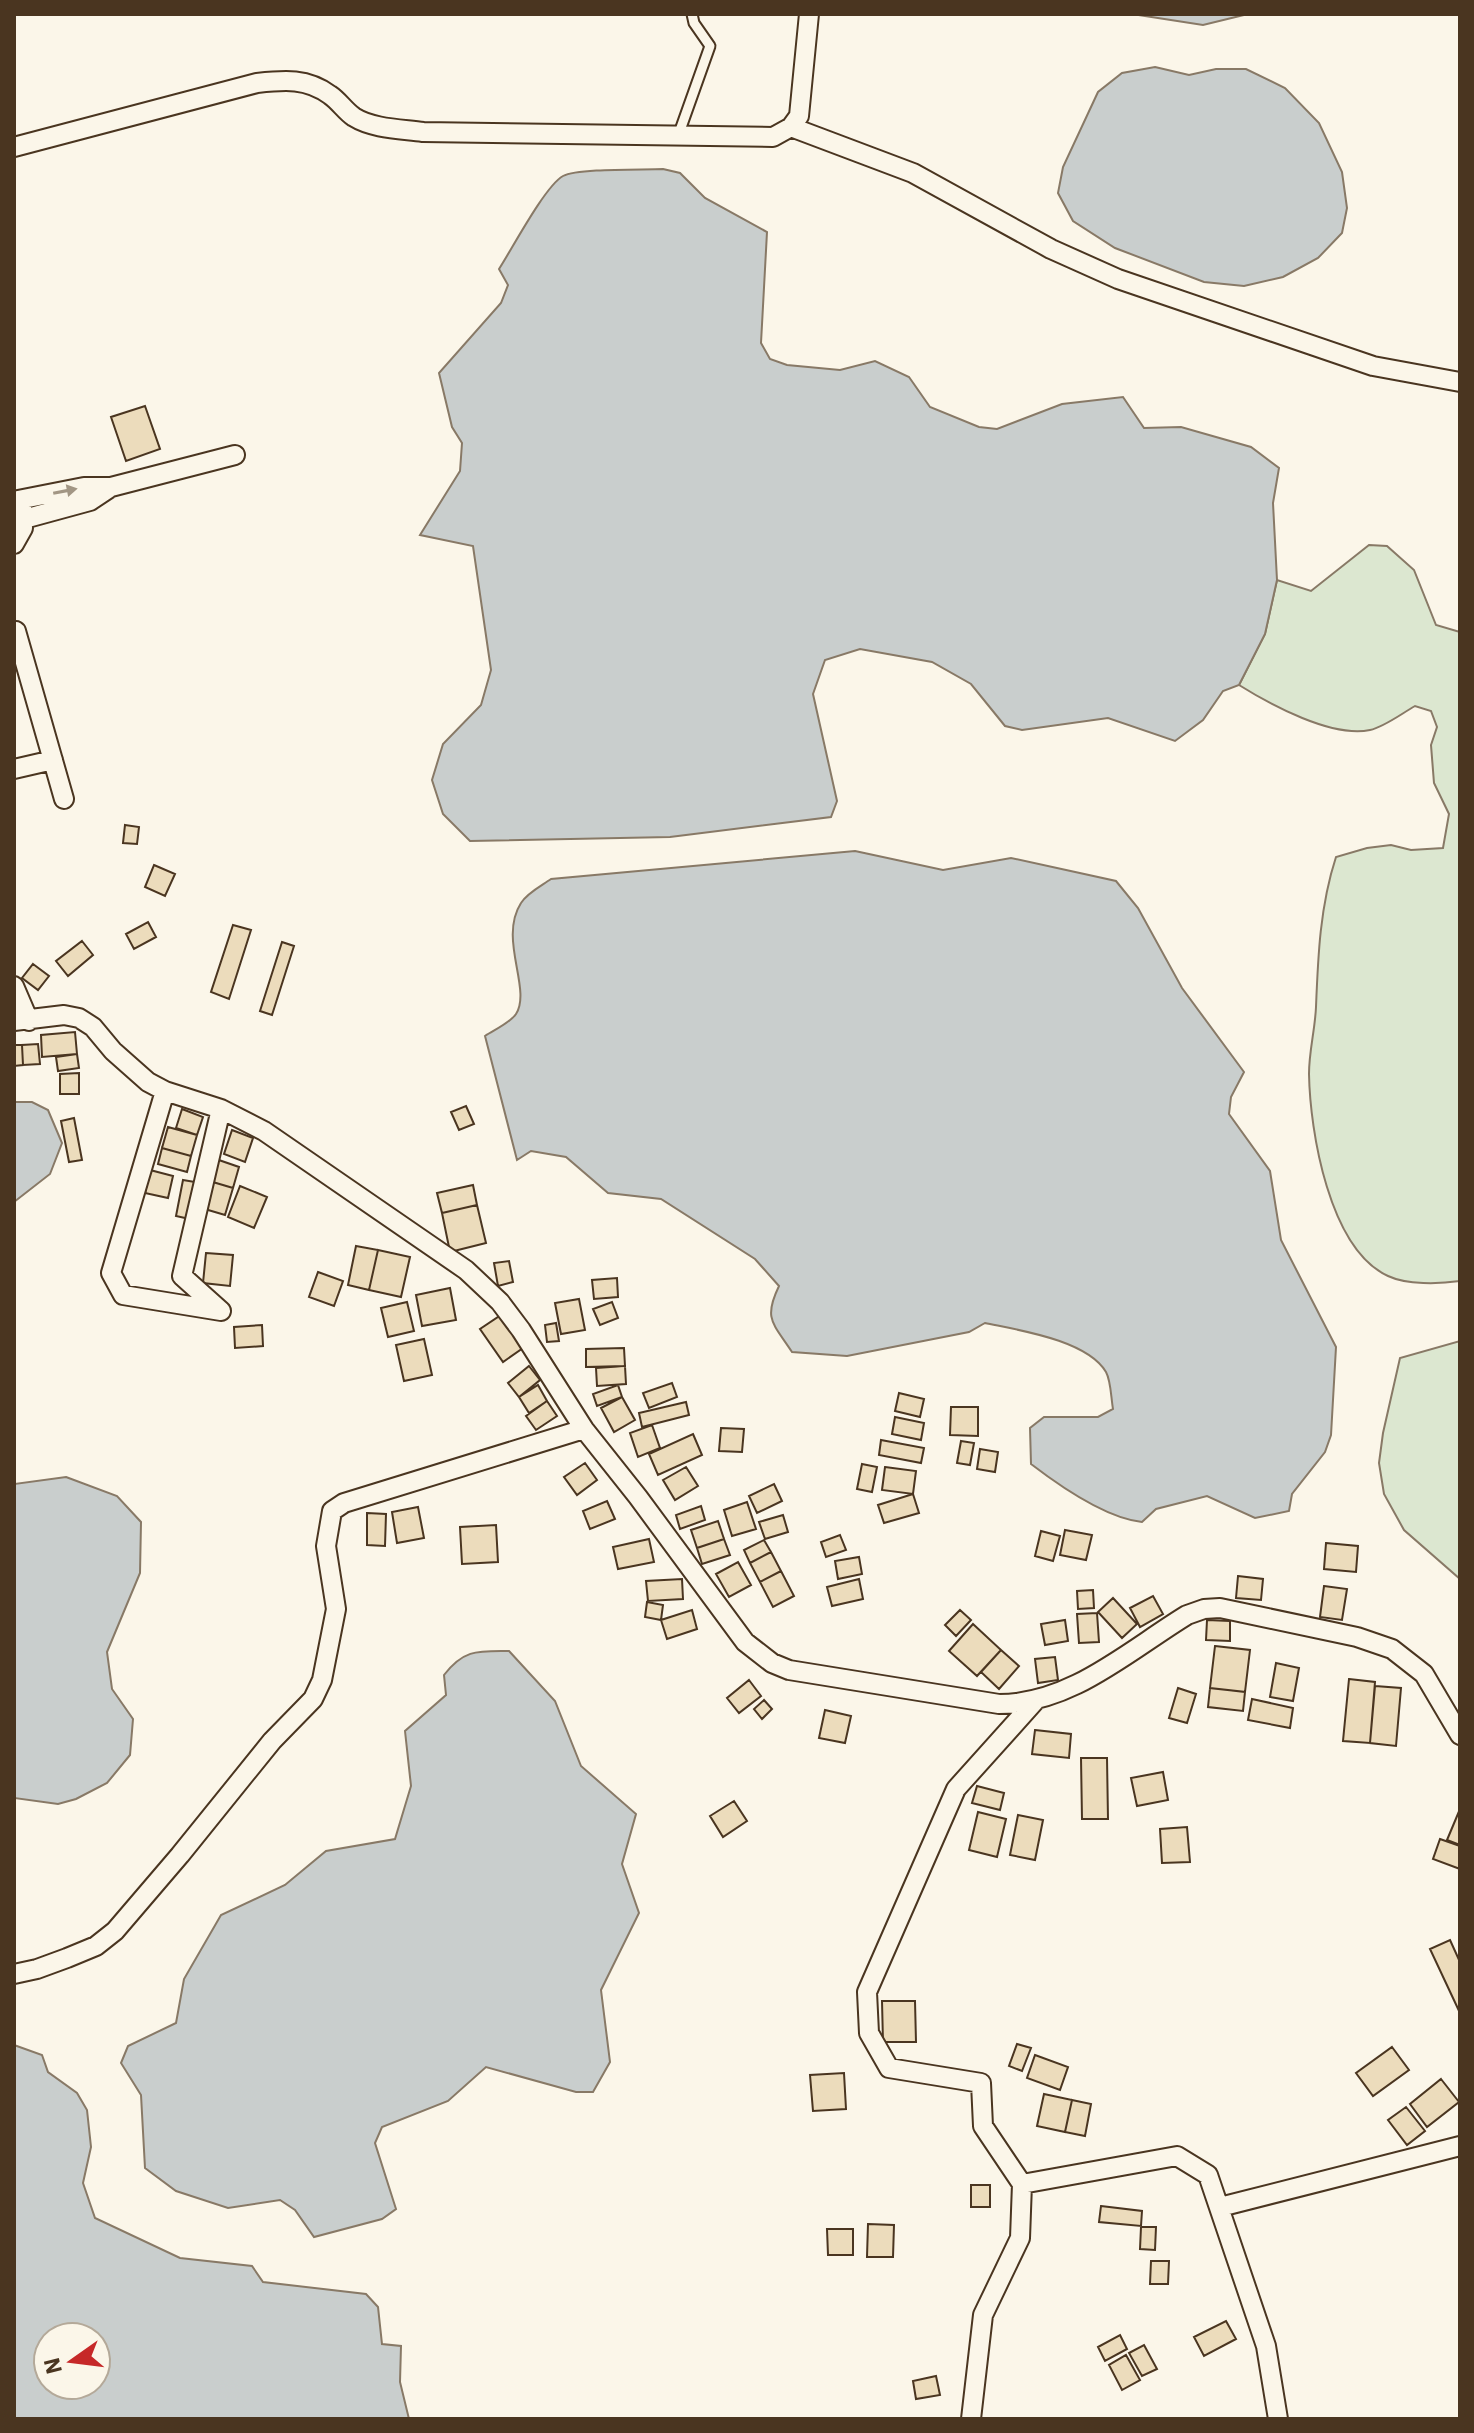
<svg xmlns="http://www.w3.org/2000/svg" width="1474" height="2433" viewBox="0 0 1474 2433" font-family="'IBM Plex Sans',sans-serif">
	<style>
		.green { fill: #dce7d0; stroke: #887966; stroke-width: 2 }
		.water { fill: #c9cecd; stroke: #887966; stroke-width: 2; fill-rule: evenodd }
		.building { fill: #ecdcbc; stroke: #4a3520; stroke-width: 2 }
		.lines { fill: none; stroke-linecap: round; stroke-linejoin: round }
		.lane-casing { stroke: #4a3520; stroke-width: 13 }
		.street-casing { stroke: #4a3520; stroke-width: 22 }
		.lane { stroke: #fbf6e9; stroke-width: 9 }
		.street { stroke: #fbf6e9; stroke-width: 18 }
		.oneway { fill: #a29684 }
	</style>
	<rect width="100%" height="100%" fill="#fbf6e9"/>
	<!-- green -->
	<path class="green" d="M1369,545L1387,546L1414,570L1436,625L1460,632V1281C1439,1284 1407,1285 1388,1276C1329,1249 1310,1131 1309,1074C1309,1051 1315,1030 1316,1007C1318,956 1320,906 1336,857L1367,848L1391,845L1411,850L1443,848L1449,814L1434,783L1431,745L1437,727L1431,711L1415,706C1401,714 1384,727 1370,730C1332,738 1271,705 1239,685L1265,634L1277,580L1311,591Z
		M1460,1341V1579L1404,1530L1384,1494L1379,1463L1383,1433L1400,1358Z"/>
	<!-- water -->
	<path class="water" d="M1132,14H1248L1203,25Z
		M1155,67L1189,75L1216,69H1246L1285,88L1319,123L1342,172L1347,208L1342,233L1318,258L1283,277L1244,286L1204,282L1115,248L1073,221L1058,193L1063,167L1098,92L1122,73Z
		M663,169L680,173L705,198L767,232L761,343L770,359L787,365L840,370L875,361L909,377L930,407L979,427L997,429L1062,404L1123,397L1144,428L1181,427L1251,447L1279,468L1273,503L1277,580L1265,634L1239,685L1223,691L1203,720L1175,741L1108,718L1022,730L1005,726L971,684L932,662L860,649L825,660L813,694L837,801L831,817L670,837L470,841L443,814L432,780L443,744L481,705L491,670L473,546L420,535L460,471L462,443L452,427L439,373L501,303L508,285L499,269C512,249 545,186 563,176C578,168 643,170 663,169Z
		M855,851L943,870L1011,858L1116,881L1138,908L1182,988L1244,1072L1231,1097L1229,1114L1270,1171L1281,1240L1336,1347L1331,1435L1325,1452L1292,1494L1289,1511L1255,1518L1207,1496L1156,1509L1142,1522C1105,1518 1061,1487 1031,1464L1030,1428L1044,1417H1098L1113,1409C1111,1398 1111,1381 1106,1372C1087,1340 1018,1330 985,1323L969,1332L847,1356L792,1352C773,1323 763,1319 779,1286L755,1259L661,1199L608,1193L566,1157L531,1151L517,1160L485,1036C494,1030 510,1023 516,1014C532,989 498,939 521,903C527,893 541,886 551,879Z
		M14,1102H32L48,1110L62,1143L50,1174L14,1202Z
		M66,1477L117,1496L141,1522L140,1573L107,1652L112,1689L133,1719L130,1755L107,1783L76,1799L58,1804L14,1798V1484Z
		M509,1651L555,1701L581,1766L636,1814L622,1864L639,1913L601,1990L610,2062L593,2092H576L486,2067L448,2101L382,2127L375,2143L396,2209L382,2219L314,2237L295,2210L280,2200L228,2208L176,2191L145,2168L141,2095L121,2063L128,2046L176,2023L184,1979L221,1915L285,1885L326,1851L395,1839L411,1786L405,1731L446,1695L444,1675C464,1649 478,1651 509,1651Z
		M14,2045L42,2055L48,2072L77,2093L87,2110L91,2147L83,2183L95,2218L180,2258L252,2266L263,2282L366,2294L378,2307L382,2344L401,2346L400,2382L409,2419H14ZM96,2337V2385H48V2337Z"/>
	<!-- building -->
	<path class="building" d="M145,406L160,449L126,461L111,417Z
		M125,825L139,827L137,844L123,843Z
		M154,865L175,874L165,896L145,887Z
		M148,922L156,937L134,949L126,934Z
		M233,925L251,930L229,999L211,992Z
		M82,941L93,955L68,976L56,961Z
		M282,942L294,946L272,1015L260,1011Z
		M33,964L49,976L38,990L22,978Z
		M75,1032L77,1054L42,1057L41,1035Z
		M38,1044L40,1064L23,1065L22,1045Z
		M14,1045H22L23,1065L14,1066Z
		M77,1054L79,1068L58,1071L56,1057Z
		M79,1073V1094H60V1074Z
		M466,1106L474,1124L459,1130L451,1112Z
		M182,1109L203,1117L197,1135L176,1128Z
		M74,1118L82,1160L69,1162L61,1121Z
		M168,1127L197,1135L191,1156L162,1148Z
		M232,1130L253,1138L245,1162L224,1154Z
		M162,1148L191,1156L187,1172L158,1164Z
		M213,1158L239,1167L233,1188L206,1180Z
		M150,1170L173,1176L168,1198L145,1193Z
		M183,1180L201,1183L194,1220L176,1216Z
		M206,1180L233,1188L225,1215L198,1207Z
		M473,1185L477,1205L442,1213L437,1193Z
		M240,1186L267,1197L254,1228L228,1217Z
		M477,1205L486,1243L450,1252L442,1213Z
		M356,1246L378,1250L369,1290L348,1285Z
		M378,1250L410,1257L401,1297L369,1290Z
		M206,1253L233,1255L230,1286L203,1283Z
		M509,1261L513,1282L498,1286L494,1263Z
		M318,1272L343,1281L334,1306L309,1297Z
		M617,1278L618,1297L594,1299L592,1280Z
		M450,1288L456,1320L422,1326L416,1295Z
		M579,1299L585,1330L561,1334L555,1303Z
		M407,1302L414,1331L388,1337L381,1308Z
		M612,1302L618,1318L600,1325L593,1309Z
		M501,1315L523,1348L503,1362L480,1329Z
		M556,1323L559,1341L547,1342L545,1325Z
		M262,1325L263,1346L235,1348L234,1327Z
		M424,1339L432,1375L404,1381L396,1345Z
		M624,1348L625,1366L586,1367V1349Z
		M529,1366L540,1380L519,1397L508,1383Z
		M625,1366L626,1384L597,1386L596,1368Z
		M672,1383L677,1397L649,1408L643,1393Z
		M538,1385L547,1401L529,1413L519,1397Z
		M618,1385L622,1397L597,1406L593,1394Z
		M899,1393L924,1399L920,1417L895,1411Z
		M622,1397L635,1420L614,1432L601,1408Z
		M547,1401L557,1416L536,1430L526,1416Z
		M686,1402L689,1415L642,1427L639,1413Z
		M951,1407H978V1436L950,1435Z
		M895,1417L924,1423L921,1440L892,1434Z
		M652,1425L660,1448L638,1457L630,1433Z
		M721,1428L744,1429L742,1452L719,1451Z
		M693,1434L702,1455L658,1475L649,1454Z
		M881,1440L924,1448L921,1463L879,1455Z
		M961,1441L974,1443L970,1465L957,1463Z
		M980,1449L998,1452L995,1472L977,1469Z
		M585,1463L597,1480L577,1495L564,1477Z
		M862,1464L877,1467L872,1492L857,1489Z
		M686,1467L698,1486L675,1500L663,1480Z
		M885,1467L916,1471L913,1494L882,1490Z
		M774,1484L782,1501L757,1513L749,1496Z
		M913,1494L919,1513L884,1523L878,1505Z
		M607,1501L615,1519L590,1529L583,1511Z
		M747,1502L756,1529L732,1536L724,1510Z
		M701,1506L705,1520L680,1529L676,1515Z
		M418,1507L424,1538L397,1543L392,1512Z
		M367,1513L386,1514L385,1546L367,1545Z
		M783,1515L788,1532L765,1539L759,1522Z
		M718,1521L724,1539L697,1548L691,1530Z
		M496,1525L498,1562L462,1564L460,1527Z
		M1065,1530L1092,1535L1086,1560L1060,1555Z
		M1041,1531L1060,1536L1053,1561L1035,1556Z
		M840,1535L846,1550L826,1557L821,1542Z
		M649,1539L654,1562L618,1569L613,1547Z
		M724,1539L730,1555L702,1564L697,1548Z
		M764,1540L771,1552L750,1563L744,1550Z
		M1326,1543L1358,1546L1356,1572L1324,1569Z
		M771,1552L781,1571L760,1582L750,1563Z
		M859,1557L862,1574L838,1579L835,1561Z
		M738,1562L751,1585L729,1597L716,1574Z
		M781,1571L794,1596L773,1607L760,1582Z
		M1238,1576L1263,1579L1261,1600L1236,1598Z
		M682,1579L683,1599L648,1601L646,1581Z
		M859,1579L863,1599L832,1606L827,1587Z
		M1324,1586L1347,1589L1342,1620L1320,1617Z
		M1093,1590L1094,1608L1078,1609L1077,1591Z
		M1153,1596L1163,1614L1140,1627L1130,1608Z
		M1113,1598L1137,1624L1122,1638L1098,1612Z
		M647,1602L663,1605L661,1620L645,1617Z
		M692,1610L697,1629L667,1639L661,1620Z
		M960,1610L971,1620L956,1636L945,1625Z
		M1097,1613L1099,1642L1079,1643L1077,1614Z
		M1065,1620L1068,1641L1045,1645L1041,1624Z
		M1207,1620L1230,1621V1641L1206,1640Z
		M973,1624L1001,1650L977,1676L949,1651Z
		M1215,1646L1250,1650L1245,1692L1210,1688Z
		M1001,1650L1019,1666L999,1689L981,1672Z
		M1055,1657L1058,1680L1038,1683L1035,1659Z
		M1276,1663L1299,1668L1293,1701L1270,1697Z
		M1349,1679L1375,1682L1370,1743L1343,1741Z
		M749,1680L761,1696L739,1713L727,1698Z
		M1375,1686L1401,1688L1396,1746L1370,1743Z
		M1178,1688L1196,1694L1187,1723L1169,1718Z
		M1210,1688L1245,1692L1243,1711L1208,1707Z
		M1252,1699L1293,1708L1290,1728L1248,1720Z
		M764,1700L772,1709L762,1719L754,1709Z
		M825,1710L851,1716L845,1743L819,1738Z
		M1035,1730L1071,1734L1069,1758L1032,1754Z
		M1081,1758H1107L1108,1819H1082Z
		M1163,1772L1168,1800L1137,1806L1131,1778Z
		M977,1786L1004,1793L1000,1810L972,1803Z
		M734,1801L747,1821L723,1837L710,1816Z
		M1460,1809V1845L1447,1840Z
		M978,1812L1006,1819L997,1857L969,1850Z
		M1018,1815L1043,1820L1035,1860L1010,1855Z
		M1187,1827L1190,1862L1162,1863L1160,1829Z
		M1440,1839L1460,1846V1869L1433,1859Z
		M1450,1940L1460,1962V2013L1430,1949Z
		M882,2001H915L916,2042H883Z
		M1017,2044L1031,2048L1022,2071L1009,2066Z
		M1392,2047L1409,2070L1373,2096L1356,2073Z
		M1035,2055L1068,2067L1060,2090L1027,2078Z
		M844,2073L846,2109L813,2111L810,2075Z
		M1441,2079L1459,2102L1427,2127L1410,2104Z
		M1044,2094L1072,2100L1065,2132L1037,2126Z
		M1072,2100L1091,2104L1085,2136L1065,2132Z
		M1406,2107L1425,2131L1407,2145L1388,2120Z
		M971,2185H990V2207H971Z
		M1101,2206L1142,2211L1141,2226L1099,2222Z
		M868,2224L894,2225L893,2257H867Z
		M1141,2227H1156L1155,2250L1140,2249Z
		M827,2229H853V2255H828Z
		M1151,2261H1169L1168,2284H1150Z
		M1226,2321L1236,2339L1204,2356L1194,2337Z
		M1120,2335L1127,2349L1105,2361L1098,2347Z
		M1144,2345L1157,2369L1142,2376L1129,2353Z
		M1126,2355L1140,2380L1122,2390L1109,2365Z
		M936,2376L940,2395L916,2399L913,2381Z"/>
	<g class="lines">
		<defs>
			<path id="lane" d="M678,136L710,46L694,23L692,14"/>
			<path id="street" d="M791,127L913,173L1051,249L1118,279L1373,366L1460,382
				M14,147L257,83C285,80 307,78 330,95C339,101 345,111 354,117C373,129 402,129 423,132L773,137L791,127L799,116L809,14
				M18,500L84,487H111L235,455
				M24,519L90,501L111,487
				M14,544L23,528L22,508
				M16,631L64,799
				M14,769L53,760
				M14,986L29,1021
				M14,1021L64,1015L79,1018L93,1027L113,1051L148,1082L165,1091L221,1109L264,1131L466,1270L500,1302L521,1330L584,1429L638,1497L745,1642L772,1663L789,1670L999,1704C1071,1704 1128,1651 1187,1615L1204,1609L1220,1608L1357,1637L1392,1649L1424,1674L1460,1735
				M165,1091L111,1273L123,1295L221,1311
				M221,1311L182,1276L221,1109
				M1035,1701L956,1789L867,1992L869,2033L889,2068L981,2083L983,2126L1022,2184L1177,2156L1208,2175L1266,2346L1278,2419
				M14,1974L37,1969L67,1958L96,1946L115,1931L180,1855L272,1741L313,1699L322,1680L336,1609L326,1546L332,1511L344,1503L584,1429
				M1220,2207L1460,2146
				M971,2419L983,2315L1020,2238L1022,2184"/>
		</defs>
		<!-- lane casing -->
		<use href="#lane" class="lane-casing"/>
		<!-- street casing -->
		<use href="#street" class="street-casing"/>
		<!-- lane -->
		<use href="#lane" class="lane"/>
		<!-- street -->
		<use href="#street" class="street"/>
	</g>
	<!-- one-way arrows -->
	<defs><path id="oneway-solid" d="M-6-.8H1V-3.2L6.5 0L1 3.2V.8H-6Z" transform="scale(2)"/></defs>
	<use class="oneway" href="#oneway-solid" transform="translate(65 491) rotate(-11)"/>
	<!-- border -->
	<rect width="1474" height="2433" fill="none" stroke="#4a3520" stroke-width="32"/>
	<!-- north arrow -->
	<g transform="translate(72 2361) rotate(256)"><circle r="38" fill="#fbf6e9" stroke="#b4a999" stroke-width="2"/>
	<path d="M0-6L14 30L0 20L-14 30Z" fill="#c62828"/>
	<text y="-12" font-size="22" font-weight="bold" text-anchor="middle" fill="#4a3520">N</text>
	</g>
</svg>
